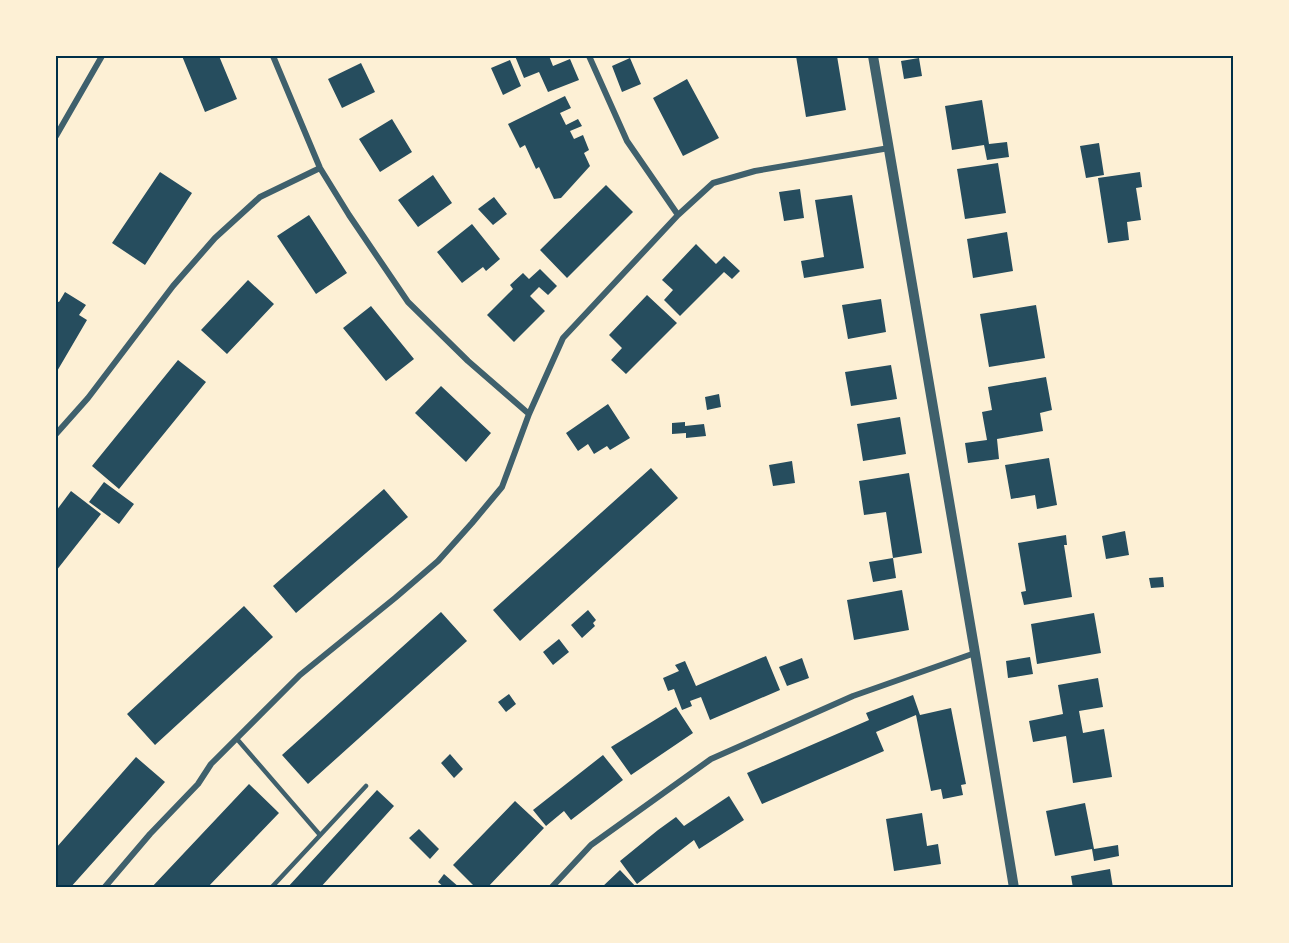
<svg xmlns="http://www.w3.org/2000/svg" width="1289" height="943" viewBox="0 0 1289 943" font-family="Arial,sans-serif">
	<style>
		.building { fill: #264d5e }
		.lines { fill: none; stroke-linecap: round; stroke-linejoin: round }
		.service { stroke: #3f606c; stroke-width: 4.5 }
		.minor { stroke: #3f606c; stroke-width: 6 }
		.tertiary { stroke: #3f606c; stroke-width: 10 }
		.neatline { fill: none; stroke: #003049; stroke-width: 2 }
	</style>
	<rect width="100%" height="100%" fill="#fdf0d5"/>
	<!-- building -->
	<path class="building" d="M182,56H219L237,99L205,112Z
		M515,56H549L553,66L570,59L579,80L548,92L539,72L524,78Z
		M796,56H837L846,110L806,117Z
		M630,58L641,84L622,92L612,66Z
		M919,58L922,76L904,79L901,61Z
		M510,60L521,86L503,95L491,68Z
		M361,63L375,92L342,108L328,79Z
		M687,79L719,138L683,156L653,98Z
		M565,96L571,108L560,113L566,125L578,119L582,126L570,131L574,139L583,135L589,150L584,153L590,166L561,198L554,199L539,167L536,169L525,145L520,148L508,124Z
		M982,100L989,144L1007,142L1009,157L987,160L984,145L952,150L945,106Z
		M392,119L412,152L380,172L359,139Z
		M1099,143L1104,175L1086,178L1080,146Z
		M998,163L1006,213L965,219L957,169Z
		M160,172L192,193L145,265L112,243Z
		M1140,172L1142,187L1136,188L1141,220L1127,222L1129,240L1108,243L1098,178Z
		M433,175L452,203L418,227L398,200Z
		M606,185L633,212L567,278L540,250Z
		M800,189L804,218L784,221L779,192Z
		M852,195L864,268L804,278L801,261L824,257L815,200Z
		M494,197L507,214L493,225L478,209Z
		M309,215L347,273L316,294L277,236Z
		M472,224L500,259L486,271L483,267L462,283L437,252Z
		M1007,232L1013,271L973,278L967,239Z
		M696,244L716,264L724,256L740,271L732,279L724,272L680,316L664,300L673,290L662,280Z
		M540,269L557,286L548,295L539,287L530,296L545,311L514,342L487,315L513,289L510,285L523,273L529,279Z
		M248,280L274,304L227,354L201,330Z
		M65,292L86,305L79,315L87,320L56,373V301L59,302Z
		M647,295L677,323L626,374L611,360L622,348L609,335Z
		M881,299L886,332L848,339L842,305Z
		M1036,305L1045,358L989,367L980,314Z
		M371,306L414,359L386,381L343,328Z
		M178,360L206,382L119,489L92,466Z
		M891,365L897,399L851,406L845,372Z
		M1046,377L1052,410L1040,413L1043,431L997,439L999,459L968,463L965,443L987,440L982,412L992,410L988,387Z
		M441,386L491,433L466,462L415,413Z
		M719,394L721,407L707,410L705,397Z
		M608,404L630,438L610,450L607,446L594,454L588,444L578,451L566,433Z
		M900,417L906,454L863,461L857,424Z
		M685,422V426L704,424L706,436L686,438V433L672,434V423Z
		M1049,458L1057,505L1037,509L1035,495L1011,499L1005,465Z
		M792,461L795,483L773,486L769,465Z
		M651,468L678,498L520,641L493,610Z
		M909,473L922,553L893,558L886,512L864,515L859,481Z
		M104,482L134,504L119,524L89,502Z
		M384,489L408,517L296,613L273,586Z
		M71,491L101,514L56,571V511Z
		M1125,531L1129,555L1106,559L1102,536Z
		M1066,535L1067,545H1064L1072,597L1024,605L1021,592L1026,591L1018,543Z
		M893,558L896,578L873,582L869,562Z
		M1163,577L1164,587L1151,588L1149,578Z
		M902,590L909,630L854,640L847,600Z
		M244,606L273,637L155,745L127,714Z
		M588,610L596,620L593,623L595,626L582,638L571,625Z
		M441,612L467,641L308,784L282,755Z
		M1094,613L1101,653L1037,664L1031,624Z
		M559,639L569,652L553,665L543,652Z
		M766,656L780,690L710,720L701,697L690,701L692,706L682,710L674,689L668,691L663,678L679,671L675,665L685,661L696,686Z
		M1030,657L1033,674L1008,678L1006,661Z
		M802,658L809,678L787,686L779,667Z
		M1098,678L1103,707L1079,711L1083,733L1104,729L1112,777L1073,783L1066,736L1033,742L1029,721L1063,714L1058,685Z
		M509,694L516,704L506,712L498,702Z
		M913,695L920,715L951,708L966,784L961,785L963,795L943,799L941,789L931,791L916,715L876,732L884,751L762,804L747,773L869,720L866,713Z
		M676,707L693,733L631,775L611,747Z
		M450,754L463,769L454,778L441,763Z
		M603,755L623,780L571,820L564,811L546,826L533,810Z
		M136,757L165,782L70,888H56V848Z
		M249,784L279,813L207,888H151Z
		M377,790L394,806L320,888H287Z
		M729,796L744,820L699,849L694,840L637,884L620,861L658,830L676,817L684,826Z
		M515,801L544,828L487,888H476L453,865Z
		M1085,803L1094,849L1118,845L1119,856L1094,861L1092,849L1055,856L1046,811Z
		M922,813L927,846L938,844L941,864L894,871L886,819Z
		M419,829L439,849L430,859L409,838Z
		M1110,869L1113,888H1073L1071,876Z
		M620,870L637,888H601Z
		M444,874L460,888H445L438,882Z"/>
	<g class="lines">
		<!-- service -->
		<path class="service" d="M237,739L320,835
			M271,888L366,786"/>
		<!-- minor -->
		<path class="minor" d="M273,56L320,168L349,215L408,302L468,361L529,414
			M589,56L627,141L678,215
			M56,136L102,56
			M56,434L88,398L173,286L215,238L260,197L320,168
			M104,888L150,834L198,784L211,764L300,675L395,598L438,561L472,523L502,487L529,414L563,338L678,215L713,183L755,171L889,148
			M551,888L591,845L711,759L853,696L975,653"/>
		<!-- tertiary -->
		<path class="tertiary" d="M873,56L975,653L1014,888"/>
	</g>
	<!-- border -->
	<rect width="1289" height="943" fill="none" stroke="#fdf0d5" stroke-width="114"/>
	<rect x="57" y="57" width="1175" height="829" class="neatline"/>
</svg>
